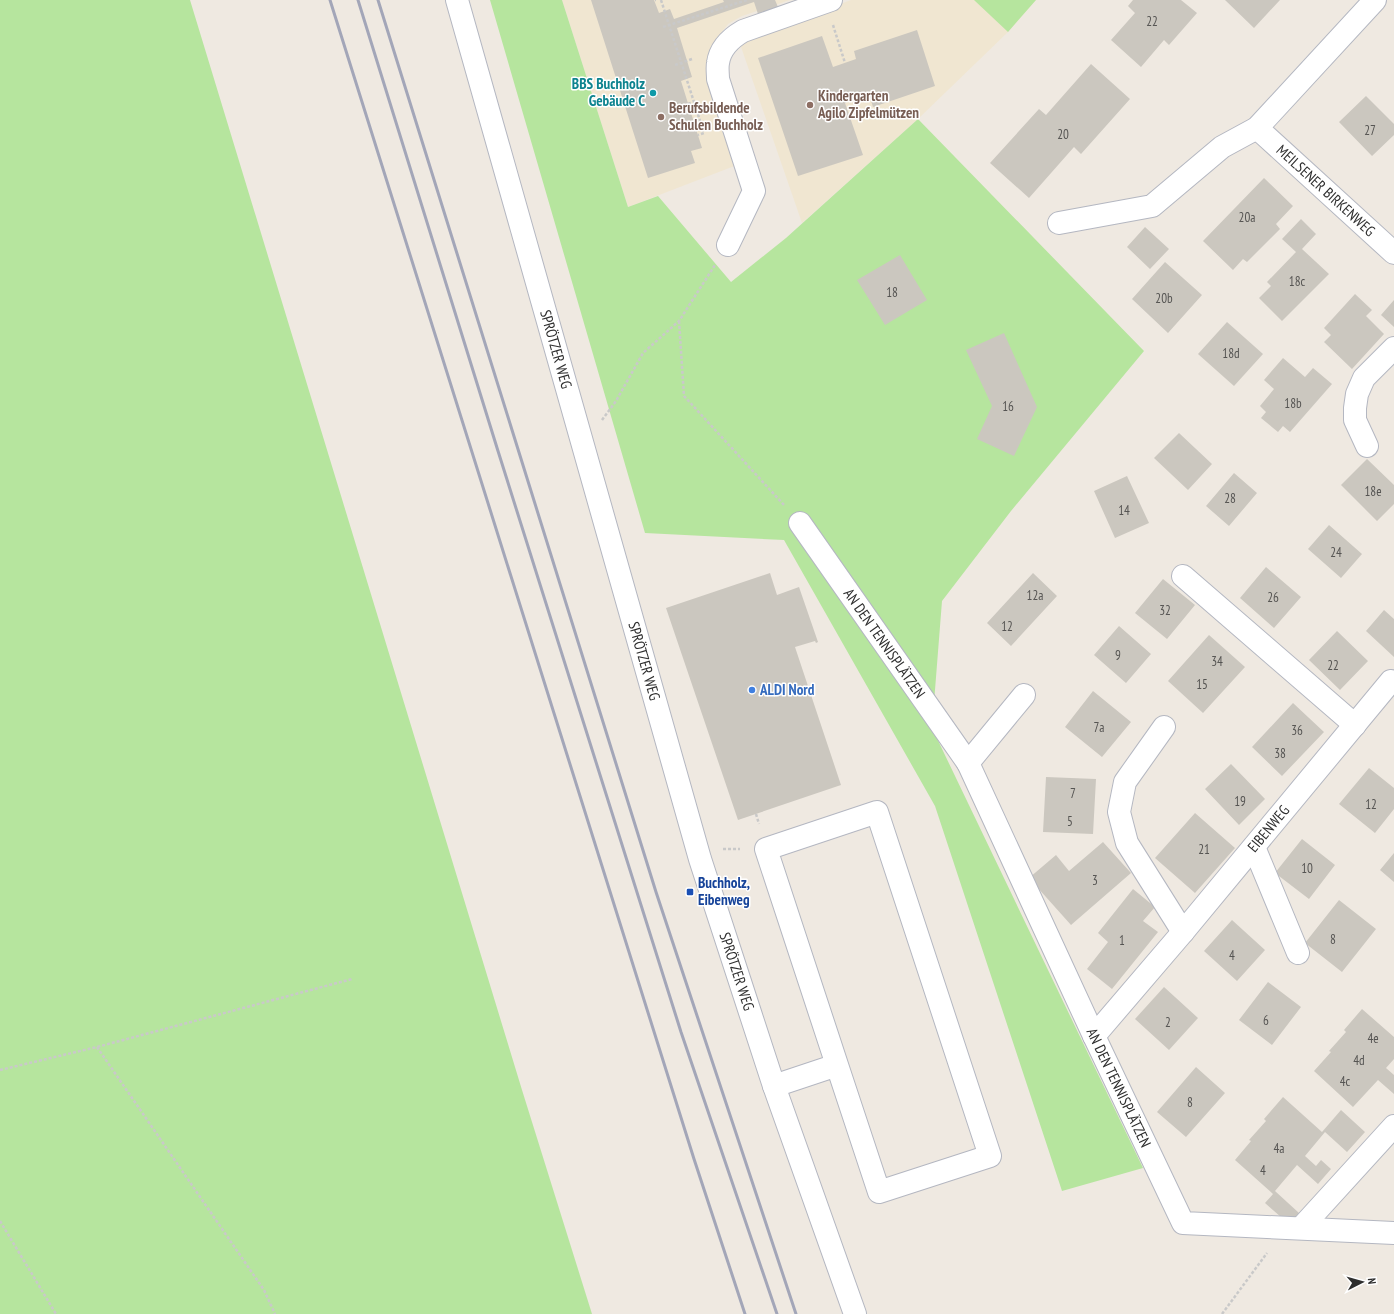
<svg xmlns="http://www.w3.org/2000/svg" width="1394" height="1314" viewBox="0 0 1394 1314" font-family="'PT Sans Narrow',sans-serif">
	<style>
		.education { fill: #f0e6d1 }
		.green { fill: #b6e59e }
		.building { fill: #cbc7bf }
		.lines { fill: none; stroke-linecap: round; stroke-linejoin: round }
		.minor-casing { stroke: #b4b7c1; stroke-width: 24 }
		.path { stroke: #c9c9c9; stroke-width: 2.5; stroke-dasharray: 3 2; stroke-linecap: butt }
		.minor { stroke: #fff; stroke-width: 22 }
		.rail { stroke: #a3a6b8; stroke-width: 3 }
		.culture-dot { fill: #0f9aa8; stroke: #fff; stroke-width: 1.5 }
		.education-dot { fill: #8d6e63; stroke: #fff; stroke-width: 1.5 }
		.shop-dot { fill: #3f7fe0; stroke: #fff; stroke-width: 1.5 }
		.transit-dot { fill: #1a4fb4; stroke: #fff; stroke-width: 1.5 }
		.labels { text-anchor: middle; stroke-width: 3; stroke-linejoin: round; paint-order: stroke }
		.number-label { font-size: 13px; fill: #555452 }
		.culture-label { font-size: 15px; font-weight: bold; fill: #0d838f; stroke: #fff; text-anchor: end }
		.education-label { font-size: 15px; font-weight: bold; fill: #785e54; stroke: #fff; text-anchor: start }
		.street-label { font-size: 15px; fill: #2e2e2e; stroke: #fff }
		.shop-label { font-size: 15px; font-weight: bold; fill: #366cbe; stroke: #fff; text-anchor: start }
		.transit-label { font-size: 15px; font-weight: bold; fill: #164399; stroke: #fff; text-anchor: start }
	</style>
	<rect width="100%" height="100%" fill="#efe9e1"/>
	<!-- education -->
	<path class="education" d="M562,0H790L742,16L728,24L712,45L707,68L737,165L628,207Z
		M851,0H1036L1008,32L918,119L802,223L740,44L749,39Z"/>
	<!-- green -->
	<path class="green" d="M0,0H190L522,1090L592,1314H0Z
		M490,0H562L628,207L658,196L731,282L786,238L918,119L1144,351L1011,511L942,601L932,728L1143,1168L1062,1191L935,806L784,540L645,533Z
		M974,0H1036L1008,32Z"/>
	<!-- building -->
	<path class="building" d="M591,0H654L659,13L670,9L674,19L724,2L723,0H775L778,7L758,14L754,2L677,28L692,77L681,81L702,148L691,151L695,163L648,178Z
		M1133,0H1181L1197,13L1169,45L1164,40L1141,67L1111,40L1135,13L1128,6Z
		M1225,0H1280L1254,28Z
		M917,30L935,86L873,107L869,94L845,103L863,155L798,176L758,58L822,36L833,67L856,59L854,51Z
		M1091,64L1130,99L1081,154L1074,147L1029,198L990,163L1039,109L1046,115Z
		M1366,96L1394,124V135L1372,156L1339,122Z
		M1264,178L1293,206L1276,224L1280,229L1247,262L1243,259L1233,270L1203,241Z
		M1301,219L1316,234L1302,249L1329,274L1282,321L1259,298L1271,286L1267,282L1296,252L1282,239Z
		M1145,227L1169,249L1150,269L1127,247Z
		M900,255L927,300L885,325L857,280Z
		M1165,262L1202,295L1168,333L1132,299Z
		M1355,294L1372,310L1366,316L1384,334L1352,369L1324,342L1331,335L1324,328Z
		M1394,300V327L1381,315Z
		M1227,322L1263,354L1234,386L1198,354Z
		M1004,333L1037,407L1014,456L977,439L992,406L966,350Z
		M1283,358L1305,377L1313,368L1332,384L1290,432L1283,426L1278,432L1261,418L1266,412L1260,406L1274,389L1264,380Z
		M1179,433L1212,464L1188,490L1154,458Z
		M1367,459L1394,485V504L1377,521L1341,485Z
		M1234,473L1257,493L1229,526L1206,506Z
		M1127,476L1149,523L1115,538L1094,491Z
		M1329,525L1362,554L1341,578L1308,549Z
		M1266,567L1301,597L1274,628L1240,598Z
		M770,573L777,595L799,587L818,642L816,643L815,641L795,647L841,785L738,820L666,608Z
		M1033,573L1057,596L1011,646L987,623Z
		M1163,579L1195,605L1167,639L1135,613Z
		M1384,610L1394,619V657L1366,631Z
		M1119,626L1151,654L1126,683L1094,655Z
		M1337,631L1368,661L1340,690L1309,660Z
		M1209,635L1245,667L1203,713L1168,681Z
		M1093,691L1131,722L1102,757L1065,727Z
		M1293,703L1324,732L1282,776L1252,747Z
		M1231,764L1265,799L1239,825L1205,789Z
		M1369,768L1394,788V809L1375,833L1339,804Z
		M1046,777L1096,779L1093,834L1043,832Z
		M1195,813L1235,848L1195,893L1155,858Z
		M1302,839L1335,865L1309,899L1275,873Z
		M1103,842L1131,873L1071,925L1029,878L1056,855L1069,871Z
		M1394,853V882L1380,870Z
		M1133,889L1155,907L1143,921L1158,932L1112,989L1087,969L1108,942L1098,933Z
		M1339,900L1376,929L1342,972L1305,943Z
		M1232,920L1265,950L1237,981L1204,951Z
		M1268,982L1301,1007L1272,1045L1239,1020Z
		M1164,987L1198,1018L1169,1050L1135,1019Z
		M1362,1009L1394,1037V1059L1386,1068L1394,1075V1094L1378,1080L1353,1107L1314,1071L1331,1052L1329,1051L1346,1032L1344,1030Z
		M1196,1067L1225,1093L1186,1137L1157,1112Z
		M1283,1097L1322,1132L1341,1110L1365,1132L1347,1152L1325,1132L1305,1156L1316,1166L1321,1160L1331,1169L1318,1184L1297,1165L1275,1191L1299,1213L1289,1224L1265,1203L1273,1194L1235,1160L1251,1141L1249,1140L1266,1121L1264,1119Z"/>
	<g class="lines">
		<defs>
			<g id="minor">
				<path id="s1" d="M457,0L700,859L774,1086L855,1314"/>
				<path id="s2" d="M1257,128L1394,253"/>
				<path d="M1059,223L1152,206L1222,147L1257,128L1375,0"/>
				<path d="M728,245L754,191L718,79C718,74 717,68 718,63C720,48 731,38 743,31L831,0"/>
				<path d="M1367,446L1355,420V408L1357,394L1364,378L1394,348"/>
				<path id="s3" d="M800,523L968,763L1094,1036L1183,1223L1394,1233"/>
				<path d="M1183,576L1355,725"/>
				<path d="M1164,727L1125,782L1119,812L1127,843L1183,932"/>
				<path d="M968,763L1024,695"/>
				<path d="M1254,847L1298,953"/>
				<path id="s4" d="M1094,1036L1183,932L1391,681"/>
				<path d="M774,1086L837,1065L766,849L877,812L990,1156L879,1192L837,1065"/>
				<path d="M1301,1228L1394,1126"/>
			</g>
		</defs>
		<!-- minor casing -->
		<use href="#minor" class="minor-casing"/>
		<!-- path -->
		<path class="path" d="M655,0H656
			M661,0L704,133L698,135
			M833,25L845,63
			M663,27L747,0
			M675,65L692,59
			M688,104L694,102
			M679,321L684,396L784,505
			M602,420L616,401L643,353L679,321L715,265
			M756,814L759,824
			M723,849H740
			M97,1047L264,1290L275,1314
			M0,1070L97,1047L352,979
			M0,1221L56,1314
			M1222,1314L1267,1253"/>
		<!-- minor -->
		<use href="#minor" class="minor"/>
		<!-- rail -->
		<path class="rail" d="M330,0L694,1159L745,1314
			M358,0L498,451L681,1032L777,1314
			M378,0L656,892L796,1314"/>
	</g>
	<!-- markers -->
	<circle class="culture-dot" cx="653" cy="93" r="4"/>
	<g class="education-dot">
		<circle cx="810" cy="105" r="4"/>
		<circle cx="661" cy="117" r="4"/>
	</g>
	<circle class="shop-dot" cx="752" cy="690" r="4"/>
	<rect class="transit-dot" x="686" y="888" width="8" height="8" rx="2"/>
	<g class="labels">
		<!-- number labels -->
		<g class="number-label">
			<text x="1152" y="26">22</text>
			<text x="1370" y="135">27</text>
			<text x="1063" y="139">20</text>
			<text x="1247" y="222">20a</text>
			<text x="1297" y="286">18c</text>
			<text x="892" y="297">18</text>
			<text x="1164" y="303">20b</text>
			<text x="1231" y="358">18d</text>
			<text x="1293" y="408">18b</text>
			<text x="1008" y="411">16</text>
			<text x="1373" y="496">18e</text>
			<text x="1230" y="503">28</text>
			<text x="1124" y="515">14</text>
			<text x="1336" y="557">24</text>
			<text x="1035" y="600">12a</text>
			<text x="1273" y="602">26</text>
			<text x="1165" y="615">32</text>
			<text x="1007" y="631">12</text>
			<text x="1118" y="660">9</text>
			<text x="1217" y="666">34</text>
			<text x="1333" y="670">22</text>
			<text x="1202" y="689">15</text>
			<text x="1099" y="732">7a</text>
			<text x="1297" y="735">36</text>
			<text x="1280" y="758">38</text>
			<text x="1073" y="798">7</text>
			<text x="1240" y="806">19</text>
			<text x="1371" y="809">12</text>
			<text x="1070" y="826">5</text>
			<text x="1204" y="854">21</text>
			<text x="1307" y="873">10</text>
			<text x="1095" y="885">3</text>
			<text x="1333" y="944">8</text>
			<text x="1122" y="945">1</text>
			<text x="1232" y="960">4</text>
			<text x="1266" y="1025">6</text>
			<text x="1168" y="1027">2</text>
			<text x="1373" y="1043">4e</text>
			<text x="1359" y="1065">4d</text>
			<text x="1345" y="1086">4c</text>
			<text x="1190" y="1107">8</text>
			<text x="1279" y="1153">4a</text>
			<text x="1263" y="1175">4</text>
		</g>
		<!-- culture labels -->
		<g class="culture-label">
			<text x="645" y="89">BBS Buchholz<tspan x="645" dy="17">Gebäude C</tspan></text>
		</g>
		<!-- education labels -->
		<g class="education-label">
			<text x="818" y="101">Kindergarten<tspan x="818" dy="17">Agilo Zipfelmützen</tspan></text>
			<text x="669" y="113">Berufsbildende<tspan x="669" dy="17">Schulen Buchholz</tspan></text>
		</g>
		<!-- street labels -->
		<g class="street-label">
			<text dy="5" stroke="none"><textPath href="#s2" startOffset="93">MEILSENER BIRKENWEG</textPath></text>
			<text dy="5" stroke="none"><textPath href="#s1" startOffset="363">SPRÖTZER WEG</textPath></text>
			<text dy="5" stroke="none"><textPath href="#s3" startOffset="147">AN DEN TENNISPLÄTZEN</textPath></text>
			<text dy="5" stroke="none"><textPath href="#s1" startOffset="687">SPRÖTZER WEG</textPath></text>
			<text dy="5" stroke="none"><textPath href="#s4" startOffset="271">EIBENWEG</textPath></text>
			<text dy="5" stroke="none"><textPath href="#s1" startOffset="1011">SPRÖTZER WEG</textPath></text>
			<text dy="5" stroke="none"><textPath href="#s3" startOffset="651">AN DEN TENNISPLÄTZEN</textPath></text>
		</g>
		<!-- shop labels -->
		<g class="shop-label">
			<text x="760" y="695">ALDI Nord</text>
		</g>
		<!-- transit labels -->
		<g class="transit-label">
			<text x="698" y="888">Buchholz,<tspan x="698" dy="17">Eibenweg</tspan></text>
		</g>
	</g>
	<!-- north arrow -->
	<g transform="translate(1362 1282) rotate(84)" stroke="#ffffff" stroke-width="3" paint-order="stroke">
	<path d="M0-3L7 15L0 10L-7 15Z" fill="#2e2e2e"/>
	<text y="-6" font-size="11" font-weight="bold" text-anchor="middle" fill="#2e2e2e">N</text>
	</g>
</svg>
